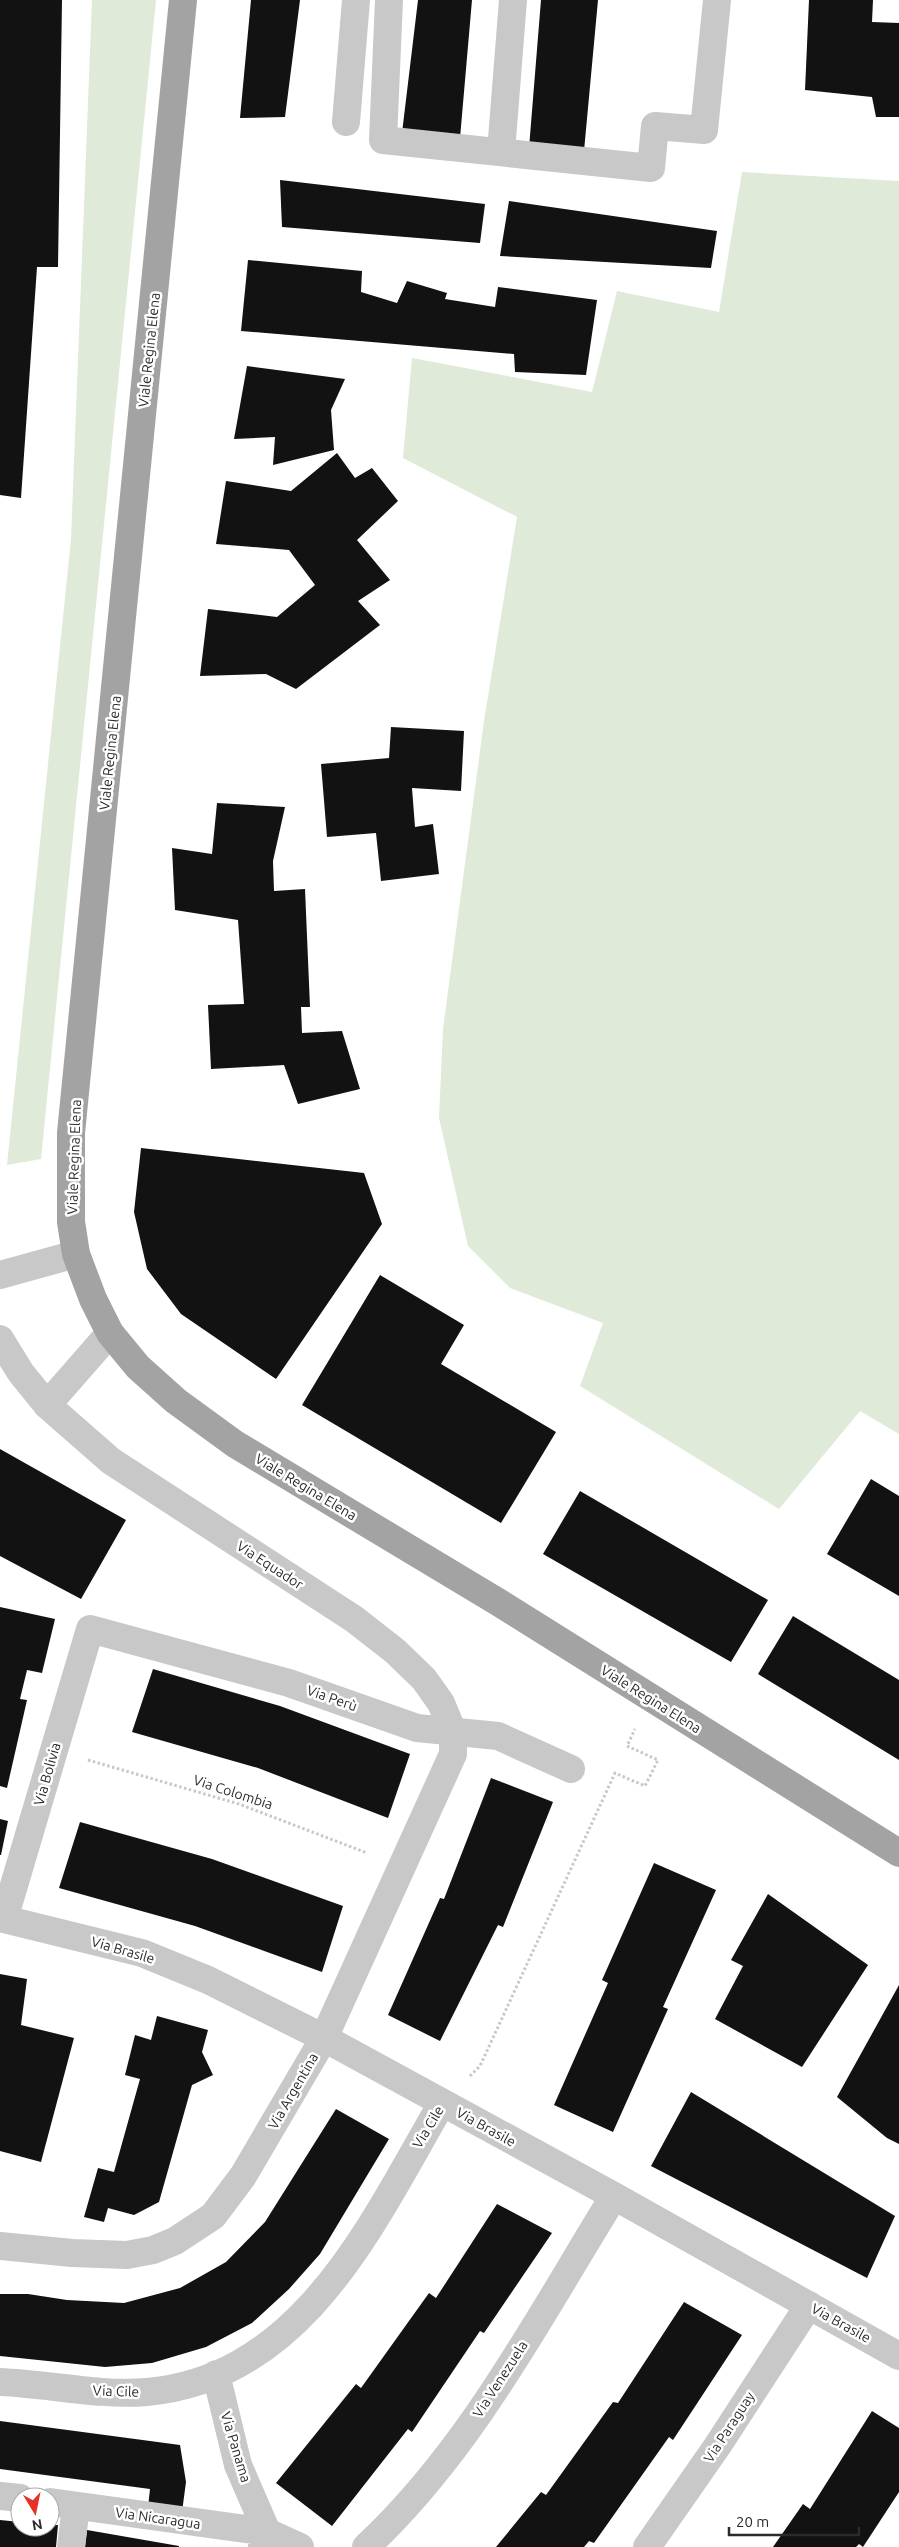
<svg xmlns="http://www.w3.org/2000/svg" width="899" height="2547" viewBox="0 0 899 2547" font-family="Ubuntu,sans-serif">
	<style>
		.green { fill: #e0ead8 }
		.building { fill: #121212 }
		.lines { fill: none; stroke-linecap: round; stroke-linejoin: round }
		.path { stroke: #c8c8c8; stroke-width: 3; stroke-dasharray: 2.5 2.5; stroke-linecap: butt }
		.minor { stroke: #c8c8c8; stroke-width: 28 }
		.major { stroke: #a3a3a3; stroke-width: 28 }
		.labels { text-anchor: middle; stroke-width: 5; stroke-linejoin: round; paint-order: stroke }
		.street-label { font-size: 14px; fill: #2b2b2b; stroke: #fff }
	</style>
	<rect width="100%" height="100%" fill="#fff"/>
	<!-- green -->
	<path class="green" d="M92,0H156L41,1159L7,1165L71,539Z
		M742,172L899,181V1434L860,1411L779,1509L580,1386L603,1323L510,1288L468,1246L439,1118L443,1029L484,721L517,517L403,458L412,358L592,392L617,291L719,312Z"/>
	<!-- building -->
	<path class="building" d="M0,0H62L58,267H37L21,498L0,495Z
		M251,0H300L285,117L240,118Z
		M418,0H472L460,138L402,133Z
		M541,0H598L584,151L529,148Z
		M809,0H873L872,22L899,23V117H876L872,97L805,90Z
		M280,180L485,204L480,243L282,227Z
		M509,201L717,231L711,268L500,256Z
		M248,260L362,271L361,292L397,303L407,281L447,293L445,299L495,307L498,287L597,300L586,375L515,372L514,354L241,331Z
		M247,366L345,379L331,410L334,450L273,465L275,437L234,439Z
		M337,453L355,478L372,468L398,501L357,540L390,580L358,601L380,625L296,689L266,674L200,676L208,609L277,617L315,585L289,550L216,544L226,481L291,491Z
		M391,727L464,731L461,791L412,788L415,827L433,824L439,874L381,881L376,833L327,837L321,764L389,758Z
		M217,803L285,807L273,861L274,891L305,889L310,1007H301L302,1033L342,1031L360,1089L298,1104L284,1065L211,1069L208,1005L244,1004L238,920L175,910L172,848L212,854Z
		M141,1148L364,1173L382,1224L276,1379L181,1314L147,1269L134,1212Z
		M380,1275L464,1325L441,1364L556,1432L501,1523L302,1405Z
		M0,1449L126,1520L81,1599L0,1556Z
		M871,1479L899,1496V1596L827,1554Z
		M580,1491L768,1600L731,1662L543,1554Z
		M0,1607L55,1619L42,1673L27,1670L20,1699L27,1700L7,1788L0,1786Z
		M793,1616L899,1680V1760L758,1674Z
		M153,1669L280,1706L410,1754L388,1818L258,1768L132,1732Z
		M491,1778L553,1802L503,1927L498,1925L440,2041L388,2015L440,1898L444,1899Z
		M0,1819L8,1821L1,1855H0Z
		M80,1822L212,1859L343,1906L322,1972L195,1926L59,1888Z
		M654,1863L716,1890L663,2007L668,2009L613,2132L554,2105L608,1983L602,1980Z
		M768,1894L868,1965L802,2067L715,2019L743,1966L731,1960Z
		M0,1974L27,1979L21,2025L74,2038L41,2162L0,2151Z
		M899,1985V2144L887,2138L837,2097Z
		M157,2016L208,2030L202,2052L213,2075L192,2085L159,2202L134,2215L108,2208L104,2222L84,2217L98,2168L114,2172L140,2079L125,2075L135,2035L151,2040Z
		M691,2092L895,2216L867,2278L651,2166Z
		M336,2109L389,2139L320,2254L289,2289L252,2323L206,2347L152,2363L105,2367L0,2356V2294H28L67,2300L124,2303L180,2288L226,2262L265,2222Z
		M497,2204L552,2233L484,2333L480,2331L412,2432L408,2429L332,2526L276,2483L356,2384L361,2388L429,2293L436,2298Z
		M684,2302L742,2335L673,2440L669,2437L594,2543L589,2541L584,2547H496L541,2492L546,2495L613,2402L618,2403Z
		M872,2411L899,2428V2492L863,2547L859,2544L856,2547H773L803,2504L810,2509Z
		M0,2421L180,2445L186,2482L182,2512L148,2507L150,2489L0,2469Z
		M0,2520L20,2522V2527L58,2525L56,2547H0Z
		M87,2530L179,2546V2547H85Z"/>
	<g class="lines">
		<!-- path -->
		<path class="path" d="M88,1760L239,1804L367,1853
			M470,2076L480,2066L615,1773L645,1786L658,1760L627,1746L635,1729"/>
		<!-- minor -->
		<path class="minor" d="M389,0L383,140L651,168L655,126L704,130L717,0
			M346,122L356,0
			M501,152L513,0
			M0,1275L76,1254
			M0,1339L21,1373L47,1405L111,1461L354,1619L395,1651L424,1679L441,1703L453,1732V1754L324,2038L243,2176L213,2216L175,2241L153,2250L127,2255L72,2253L0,2246
			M47,1405L110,1333
			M0,1918L142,1953L208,1980L324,2038L614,2196L899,2356
			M4,1919L90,1629L289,1683L417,1728L498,1736L571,1769
			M216,2374L238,2465L267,2532L262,2546
			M0,2382C49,2384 98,2396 147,2392C304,2378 373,2221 442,2103
			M0,2496L20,2498
			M50,2502L267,2532L300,2547
			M71,2547L76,2506
			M366,2547C471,2449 539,2317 614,2196
			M647,2547L718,2445L809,2305"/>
		<!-- major -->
		<path class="major" d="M183,0L71,1133V1222L76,1254L93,1299L110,1333L138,1367L176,1401L235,1444L498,1602L899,1853"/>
	</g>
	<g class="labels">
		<!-- street labels -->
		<g class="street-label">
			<text transform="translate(149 350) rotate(-84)" y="5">Viale Regina Elena</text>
			<text transform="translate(110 753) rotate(-84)" y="5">Viale Regina Elena</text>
			<text transform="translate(74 1157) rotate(-88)" y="5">Viale Regina Elena</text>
			<text transform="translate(306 1487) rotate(31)" y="5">Viale Regina Elena</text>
			<text transform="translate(270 1565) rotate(33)" y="5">Via Equador</text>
			<text transform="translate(332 1698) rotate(19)" y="5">Via Perù</text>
			<text transform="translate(651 1699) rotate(32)" y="5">Viale Regina Elena</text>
			<text transform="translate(47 1774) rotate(-74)" y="5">Via Bolivia</text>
			<text transform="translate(233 1792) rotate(18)" y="5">Via Colombia</text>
			<text transform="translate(123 1950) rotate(16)" y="5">Via Brasile</text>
			<text transform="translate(293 2091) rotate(-60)" y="5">Via Argentina</text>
			<text transform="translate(428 2127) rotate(-59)" y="5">Via Cile</text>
			<text transform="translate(486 2127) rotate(29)" y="5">Via Brasile</text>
			<text transform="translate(841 2323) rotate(29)" y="5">Via Brasile</text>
			<text transform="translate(500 2379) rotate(-57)" y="5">Via Venezuela</text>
			<text transform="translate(116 2391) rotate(2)" y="5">Via Cile</text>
			<text transform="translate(729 2427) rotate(-57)" y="5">Via Paraguay</text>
			<text transform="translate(236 2447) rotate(73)" y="5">Via Panama</text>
			<text transform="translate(158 2518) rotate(8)" y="5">Via Nicaragua</text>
		</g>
	</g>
	<!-- north arrow -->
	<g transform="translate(35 2512) rotate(170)"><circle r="24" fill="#ffffff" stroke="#aaaaaa"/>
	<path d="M0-4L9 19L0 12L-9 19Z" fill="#e73029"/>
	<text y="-8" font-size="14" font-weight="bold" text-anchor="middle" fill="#2b2b2b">N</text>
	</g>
	<!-- scale -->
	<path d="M729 2527v8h130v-8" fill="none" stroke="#2b2b2b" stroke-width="2.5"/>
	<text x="736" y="2527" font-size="15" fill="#2b2b2b" stroke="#ffffff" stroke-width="4" paint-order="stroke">20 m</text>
</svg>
